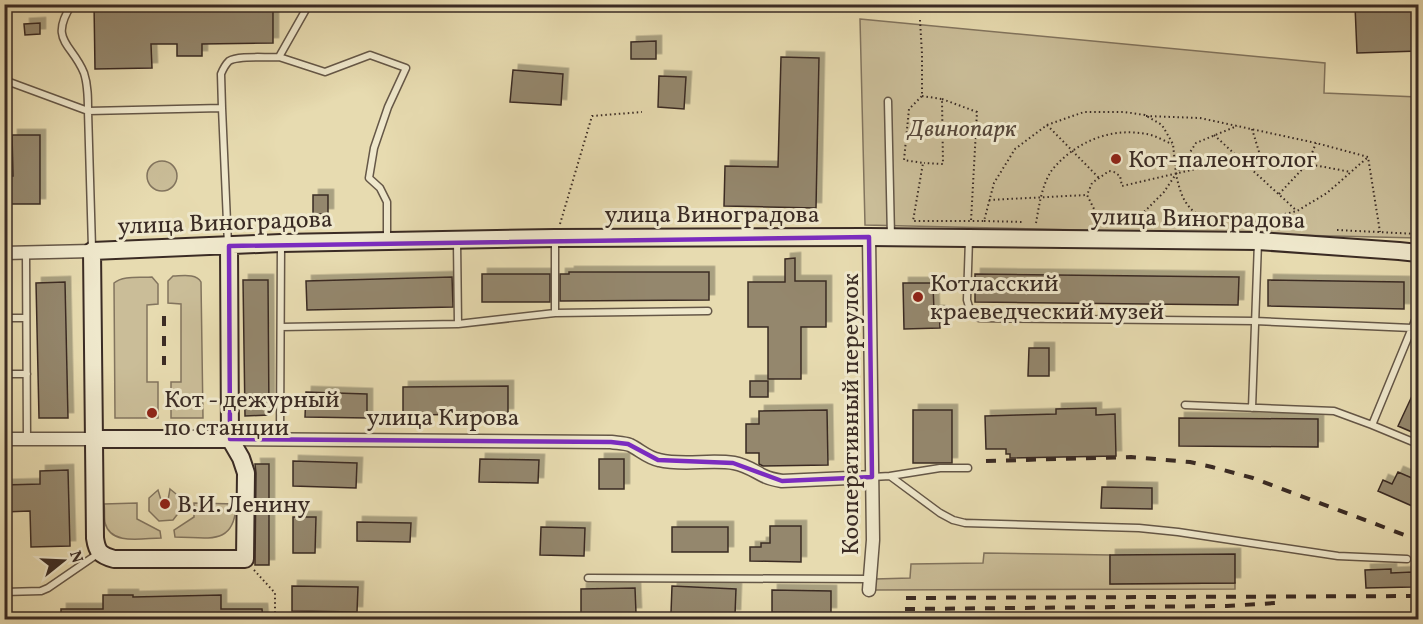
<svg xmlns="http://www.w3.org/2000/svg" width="1423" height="624" viewBox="0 0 1423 624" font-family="Vollkorn,serif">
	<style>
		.green { fill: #cabd98; stroke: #82745e; stroke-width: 1.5 }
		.building { fill: #94876d; stroke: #3a2b24; stroke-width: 1.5; filter: url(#shadow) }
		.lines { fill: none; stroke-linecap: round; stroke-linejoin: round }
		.lane-casing { stroke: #655747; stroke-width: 9 }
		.street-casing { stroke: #655747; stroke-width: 15 }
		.secondary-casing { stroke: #3a2b24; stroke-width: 20 }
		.path { stroke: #3a2b24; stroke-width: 2; stroke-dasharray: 1.5 3; stroke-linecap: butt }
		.lane { stroke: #efe8cc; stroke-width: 6 }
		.street { stroke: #efe8cc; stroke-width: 12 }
		.secondary { stroke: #efe8cc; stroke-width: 16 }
		.rail { stroke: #3a2b24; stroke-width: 4; stroke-dasharray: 10 10; stroke-linecap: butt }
		.marked { fill: none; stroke: #7b2cbf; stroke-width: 4.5; stroke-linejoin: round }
		.poi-dot { fill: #8f2418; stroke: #efe8cc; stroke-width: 2 }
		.labels { text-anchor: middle; stroke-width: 6; stroke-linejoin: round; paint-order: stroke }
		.park-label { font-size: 24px; font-style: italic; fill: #57483b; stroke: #efe8cc }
		.poi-label { font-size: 24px; fill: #3a2b24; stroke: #efe8cc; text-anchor: start }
		.street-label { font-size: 24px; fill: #3a2b24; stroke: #efe8cc }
	</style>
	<defs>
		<filter id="shadow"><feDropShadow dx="5.5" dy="-5.5" stdDeviation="0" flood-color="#0004"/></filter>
	</defs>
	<rect width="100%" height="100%" fill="#e7dbb0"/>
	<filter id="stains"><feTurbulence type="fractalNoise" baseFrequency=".00333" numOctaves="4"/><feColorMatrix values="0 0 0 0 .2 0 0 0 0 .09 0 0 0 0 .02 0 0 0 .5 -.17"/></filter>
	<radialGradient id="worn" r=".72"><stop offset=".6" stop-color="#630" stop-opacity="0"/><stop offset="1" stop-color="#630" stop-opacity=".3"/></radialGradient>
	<!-- green -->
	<path class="green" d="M860,19L1325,63L1324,93L1418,97V238L865,225Z
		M147 176a15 15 0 1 1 30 0a15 15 0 1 1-30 0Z
		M173,276C182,276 196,273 201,282L203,418H171V382H181V304L168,303V281Z
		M152,277L158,284V304L147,305V382H158V418H115L114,283C123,275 140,278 152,277Z
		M170,489L181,498L180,511L173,520L159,521L149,511V498L158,490L161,500H168Z
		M137,503V519L160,531L161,538C143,538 111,546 105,523C104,517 105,510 104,504Z
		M194,503L236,504C235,547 207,537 175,537L174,530L194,517Z
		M984,553L1110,555V584L1235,583V589L875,590V579L910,578L911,564L983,563Z"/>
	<!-- building -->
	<path class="building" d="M94,4H273V43L202,44V56H177V44H151L152,68L95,69Z
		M1419,4V51L1357,53L1355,6Z
		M40,23V34L25,35L24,24Z
		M656,41V59H631V42Z
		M781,57L819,58L816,208L724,206L725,166L778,167Z
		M513,70L563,74L561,105L510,102Z
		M659,76L686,77L684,109L658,107Z
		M12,135H40V204H4V176H13Z
		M313,195H328V214H313Z
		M795,258V281H826V327H801V379H768V327H748V282H785V259Z
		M569,272H709V300L560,301V274H569Z
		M482,274H550V302H482Z
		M975,274L1239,277L1238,305L975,302Z
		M452,277L453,307L307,310L306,281Z
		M243,280H268L269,415L245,416Z
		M1268,280L1404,282V309L1268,306Z
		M65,282L68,418H39L36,283Z
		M903,283H933L934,311H939L940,328L904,329Z
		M1029,348H1049V376H1028Z
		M750,381H768V397H750Z
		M1419,381V435L1398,426Z
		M508,386V414L403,415V387Z
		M306,392L367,394V418L305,417Z
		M1096,408V415L1115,414L1116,456L1010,458V454H1006V449H986L985,416L1056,414V409Z
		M827,410L828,465L763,466L759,464V453H746V424H759V411Z
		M913,410H952V463H913Z
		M1179,418L1318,419V447L1179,446Z
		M480,459L539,460L538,483L479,482Z
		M599,459H624V489H599Z
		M293,461L357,463L356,488L293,486Z
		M255,464H269V565H255L256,473Z
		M68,470L70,546L31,547L30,511L4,512V485L40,484V471Z
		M1398,472L1419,481V509L1378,491L1383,480L1392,484Z
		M1102,487L1152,488V509L1101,508Z
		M293,517H316L315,553H293Z
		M357,522L411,523L410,542L357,541Z
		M770,526H801V562L750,561V547H761V543H770Z
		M541,527L585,528L584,556L540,555Z
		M672,527H728V552H672Z
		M1235,554V583L1110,584V555Z
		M1391,569V573L1412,572V587L1366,588L1365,570Z
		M292,586L358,587L357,612L292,611Z
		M672,586L736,589L735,615L671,613Z
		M635,588L636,613L581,614V589Z
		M772,590L831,591V613L772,612Z
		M103,595H133V597L221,595V609H262L263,620H61V609H103Z"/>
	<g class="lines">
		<defs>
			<path id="lane" d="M279,57L325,72L370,55L406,68L388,107L374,148L369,178L380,188L387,202V240
				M4,80L88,111C88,98 88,85 84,73C72,43 48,41 72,4
				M888,101L891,237
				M222,108L221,74C223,69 225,65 229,61C238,55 267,58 279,57L309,4
				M969,239L967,300C969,309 972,313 979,318L1255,321L1412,328L1418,313
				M457,241L458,324
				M92,248L88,111L222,108L228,245
				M26,253L27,439
				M555,313V239
				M4,318H26
				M281,327L458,324L555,313L708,311
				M4,374H27
				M1185,405L1334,411L1372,425L1412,328
				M1252,408L1258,242
				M1372,425L1418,444
				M280,439L281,244
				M890,476L940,468H968
				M872,477L890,476L940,513L953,520L965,523L1139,528L1178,532L1338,556L1407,559
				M588,578L869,579
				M4,592L41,591L48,588L99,553"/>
			<path id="street" d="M4,253L92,251
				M4,439H94
				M230,439L611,442C617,443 624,443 630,445C640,450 648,458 659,460C683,466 710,459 734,463C746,465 754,471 764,476C770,479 776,480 782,481L872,477
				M869,590L873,540L869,237"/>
			<path id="secondary" d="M229,246L230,439L241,458L246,473L245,559H114C100,555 97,552 95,538L92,251L281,243L555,238L869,237L1258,241L1399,251L1418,253
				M94,439H230"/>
		</defs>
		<!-- lane casing -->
		<use href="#lane" class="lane-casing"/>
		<!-- street casing -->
		<use href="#street" class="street-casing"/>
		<!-- secondary casing -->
		<use href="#secondary" class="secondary-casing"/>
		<!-- path -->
		<path class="path" d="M920,20L922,54V96L909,109L904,160L923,163L913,221H984L994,183L1015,149L1047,125L1084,112H1124L1145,115L1162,125L1173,144L1176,174L1164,192L1138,218L1124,225
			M922,96L942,99L943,164L924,163
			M942,99L977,112L971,221
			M1146,116L1200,118L1316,143L1368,157L1380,232
			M1047,125L1099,178
			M1252,129L1260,155
			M1214,135L1297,211
			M1279,194L1308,163L1316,143
			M989,200L1087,195
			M984,221L1023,222
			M1036,223C1039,206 1042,184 1052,170C1075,142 1111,127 1146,134C1155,135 1164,141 1172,144
			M560,224L592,116L642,112
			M1102,225L1087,195L1092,183L1109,171L1114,172L1120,176L1122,186L1239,159L1260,155L1351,172
			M1215,225C1189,212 1182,203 1176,174L1196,143L1237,126
			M1241,225L1297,211L1327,193L1368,157
			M1337,230L1418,234
			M254,570L275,593V620"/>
		<!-- lane -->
		<use href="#lane" class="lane"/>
		<!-- street -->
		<use href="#street" class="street"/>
		<!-- secondary -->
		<use href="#secondary" class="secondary"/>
		<!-- rail -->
		<path class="rail" d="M164,316V365
			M986,461L1131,457L1190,462L1212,467L1253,478L1418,540
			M906,598L1418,596
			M905,609L1227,606L1275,603"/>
	</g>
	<!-- marked area -->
	<path class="marked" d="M869,237L872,477L782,481L733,463L658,460L628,444L611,442L230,439L229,246Z"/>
	<!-- markers -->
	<g class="poi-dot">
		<circle cx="1116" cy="159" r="6"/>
		<circle cx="918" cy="297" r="6"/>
		<circle cx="152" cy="413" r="6"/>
		<circle cx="165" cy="504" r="6"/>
	</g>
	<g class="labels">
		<!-- park labels -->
		<g class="park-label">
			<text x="962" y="136">Двинопарк</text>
		</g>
		<!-- poi labels -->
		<g class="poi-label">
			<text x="1128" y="167">Кот-палеонтолог</text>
			<text x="930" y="291">Котласский<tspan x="930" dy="28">краеведческий музей</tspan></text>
			<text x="164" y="407">Кот - дежурный<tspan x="164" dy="28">по станции</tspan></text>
			<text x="177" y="512">В.И. Ленину</text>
		</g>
		<!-- street labels -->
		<g class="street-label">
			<text x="712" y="222">улица Виноградова</text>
			<text transform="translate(1198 218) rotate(1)" y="8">улица Виноградова</text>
			<text transform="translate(225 222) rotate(-2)" y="8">улица Виноградова</text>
			<text transform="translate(850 414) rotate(-90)" y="8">Кооперативный переулок</text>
			<text x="443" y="425">улица Кирова</text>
		</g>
	</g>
	<!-- margin -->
	<rect width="1423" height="624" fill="none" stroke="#e7dbb0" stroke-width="24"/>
	<rect x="6" y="6" width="1411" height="612" fill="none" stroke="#3a2b24" stroke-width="3"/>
	<rect x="12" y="12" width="1399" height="600" fill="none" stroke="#3a2b24" stroke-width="1.5"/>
	<!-- north arrow -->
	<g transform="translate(63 561) rotate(72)" stroke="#efe8cc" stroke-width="4.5" paint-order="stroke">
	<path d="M0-4.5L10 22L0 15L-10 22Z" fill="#3a2b24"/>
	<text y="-9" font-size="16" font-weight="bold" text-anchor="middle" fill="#3a2b24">N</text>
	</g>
	<rect width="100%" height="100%" filter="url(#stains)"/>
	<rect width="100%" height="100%" fill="url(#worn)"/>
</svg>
